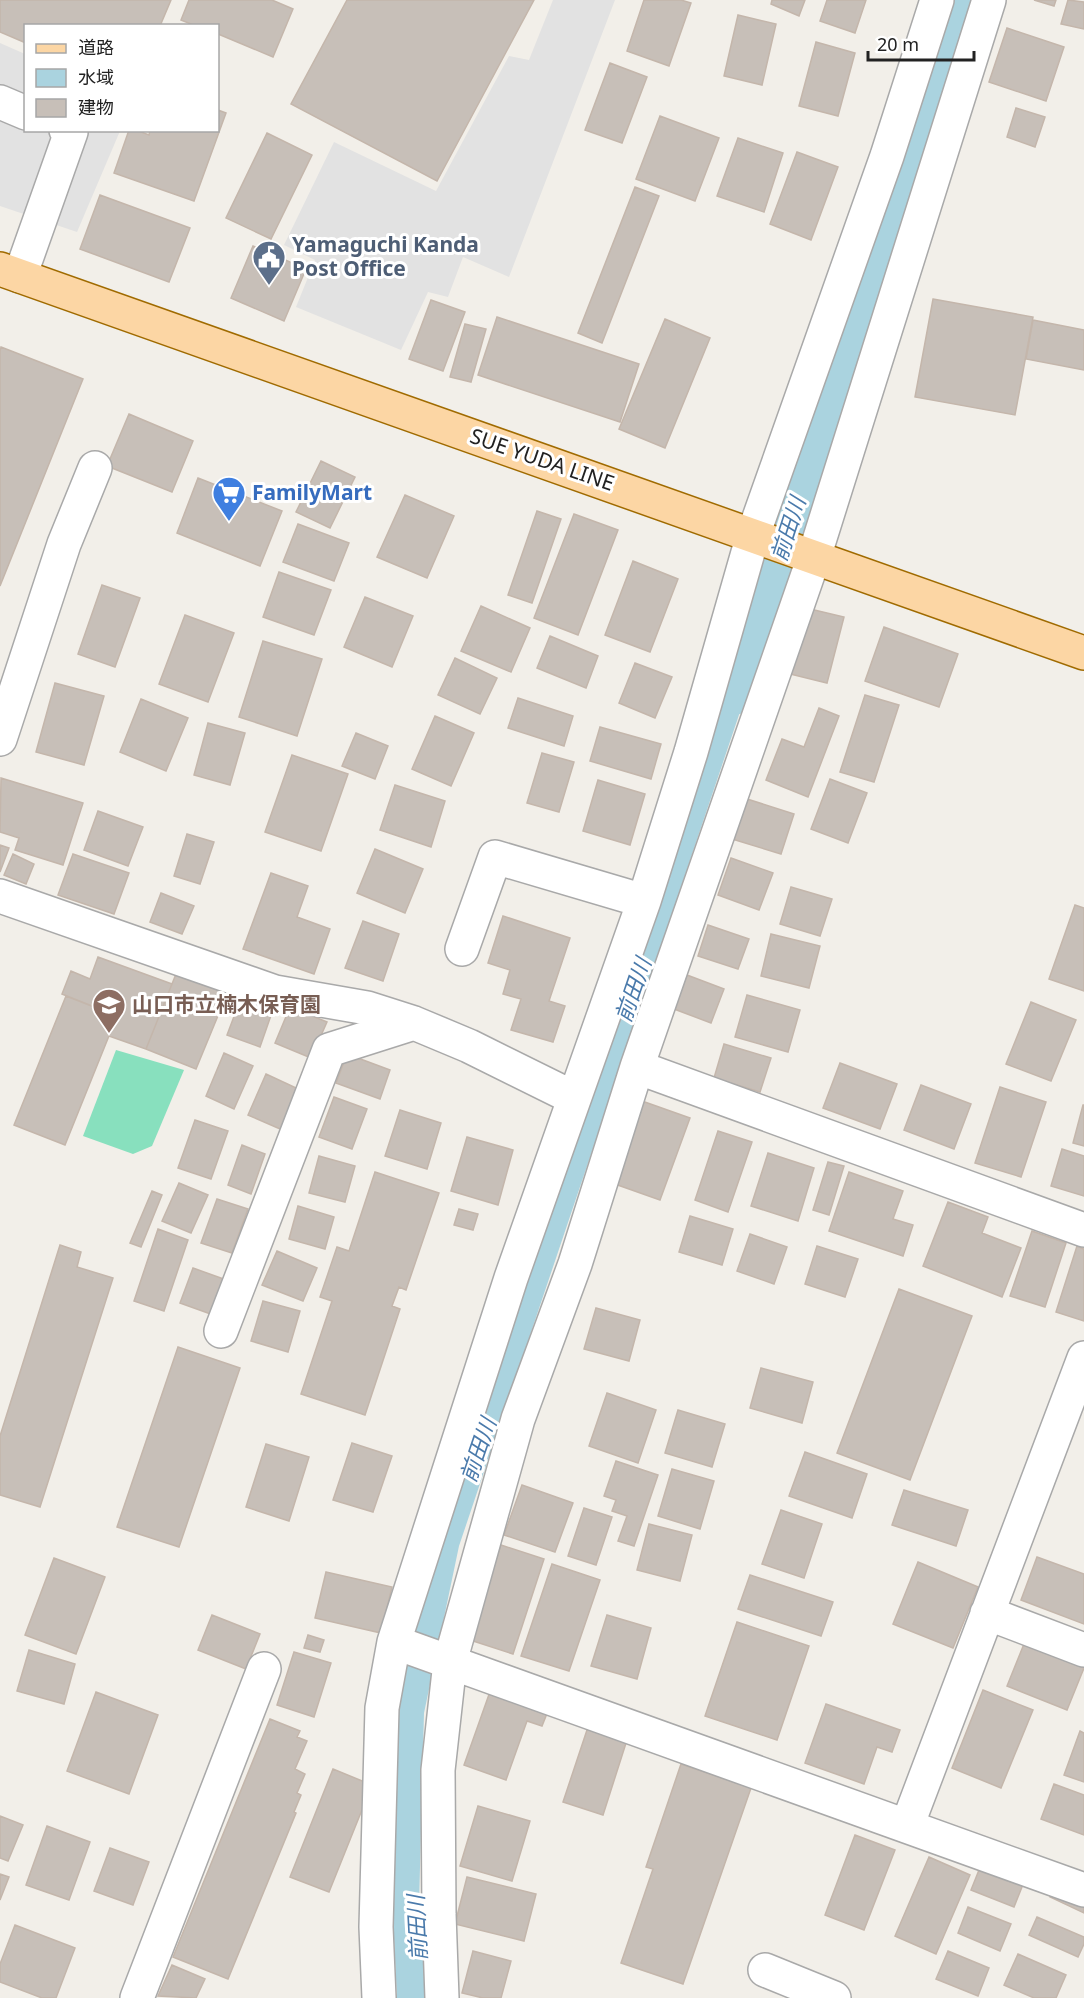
<svg xmlns="http://www.w3.org/2000/svg" width="1084" height="1998" viewBox="0 0 1084 1998" font-family="'Noto Sans','Noto Sans JP',sans-serif">
	<style>
		.pitch { fill: #88e0be }
		.parking { fill: #e2e2e2 }
		.water { fill: #aad3df }
		.lines { fill: none; stroke-linecap: round; stroke-linejoin: round }
		.river { stroke: #aad3df; stroke-width: 64 }
		.building { fill: #c7bfb8; stroke: #c4b6ab; stroke-width: 1.5 }
		.minor-casing { stroke: #a9a9a9; stroke-width: 36 }
		.major-casing { stroke: #a06b00; stroke-width: 36 }
		.minor { stroke: #fff; stroke-width: 33 }
		.major { stroke: #fcd6a4; stroke-width: 33 }
		.labels { text-anchor: middle; stroke-width: 6; stroke-linejoin: round; paint-order: stroke }
		.service-label { font-size: 21px; font-weight: bold; fill: #4e5e75; stroke: #fff; text-anchor: start }
		.street-label { font-size: 21px; fill: #222; stroke: #fff }
		.shop-label { font-size: 21px; font-weight: bold; fill: #366cbe; stroke: #fff; text-anchor: start }
		.education-label { font-size: 21px; font-weight: bold; fill: #785e54; stroke: #fff; text-anchor: start }
		.water-label { font-size: 22px; font-style: italic; fill: #4a7aab; stroke: #fff }
	</style>
	<rect width="100%" height="100%" fill="#f2efe9"/>
	<!-- pitch -->
	<path class="pitch" d="M116,1050L184,1070L152,1146L133,1154L83,1136Z"/>
	<!-- parking -->
	<path class="parking" d="M553,0H615L509,277L463,257L448,297L428,292L401,350L296,307L315,260L284,245L334,142L436,191L509,56L529,60Z
		M0,43L25,54L26,130L120,131L77,232L0,206Z"/>
	<!-- water -->
	<path class="water" d="M752,592L777,602L459,1546L424,1713L419,1906L426,1998H397L394,1939V1718L425,1589Z"/>
	<g class="lines">
		<!-- river -->
		<path class="river" d="M737,682L960,0"/>
	</g>
	<!-- building -->
	<path class="building" d="M0,0H171L160,26H26V43L0,32Z
		M189,0H272L293,9L273,57L218,34V26H196L181,20Z
		M347,0H534L437,181L291,104Z
		M644,0H681L691,3L669,66L627,51Z
		M772,0H805L799,16L771,4Z
		M827,0H866L855,33L820,21Z
		M1034,0H1056L1054,6Z
		M1068,0L1084,2V29L1061,24Z
		M738,15L776,24L762,85L724,76Z
		M1007,28L1064,47L1046,101L989,82Z
		M816,42L855,53L838,116L799,106Z
		M610,63L647,77L622,143L585,130Z
		M1016,108L1045,117L1035,147L1007,137Z
		M218,110L226,113L194,201L114,173L129,130H136L149,135L150,130H218Z
		M660,116L719,138L695,201L636,179Z
		M267,133L312,155L271,239L226,218Z
		M738,138L783,153L764,212L717,196Z
		M797,152L838,167L811,240L770,224Z
		M635,187L659,196L602,343L578,333Z
		M100,195L190,228L169,282L80,249Z
		M253,246L306,269L284,321L231,298Z
		M933,299L1033,317L1015,415L915,397Z
		M431,300L465,312L443,371L409,359Z
		M497,317L639,364L620,422L478,375Z
		M665,319L710,338L665,448L619,429Z
		M1033,320L1084,330V370L1026,359Z
		M465,324L486,329L471,382L450,377Z
		M1,347L83,379L0,586V351Z
		M129,414L193,441L172,492L107,466Z
		M321,461L355,477L330,528L296,512Z
		M198,478L282,511L260,566L177,533Z
		M405,495L454,516L427,578L377,557Z
		M537,511L561,519L532,603L508,595Z
		M574,514L618,530L578,635L534,618Z
		M298,524L349,543L334,581L283,562Z
		M633,561L678,579L650,652L605,635Z
		M279,572L331,590L314,635L263,617Z
		M102,585L140,598L115,667L78,654Z
		M365,597L413,616L392,667L344,647Z
		M481,606L530,628L511,672L461,651Z
		M806,608L844,617L827,683L790,674Z
		M185,615L234,633L208,702L159,684Z
		M884,627L958,654L939,707L865,681Z
		M550,636L598,656L586,688L537,668Z
		M263,641L322,659L297,736L239,717Z
		M455,658L497,678L480,714L438,695Z
		M635,663L672,677L655,718L619,703Z
		M55,683L104,696L84,765L36,752Z
		M865,695L899,705L874,782L840,772Z
		M518,698L573,716L564,746L508,728Z
		M141,699L188,718L166,771L120,752Z
		M819,708L839,716L808,797L766,780L782,739L804,747Z
		M435,716L474,733L451,786L412,769Z
		M208,723L245,733L230,785L194,775Z
		M600,727L661,744L651,779L590,761Z
		M356,733L388,746L375,779L342,766Z
		M542,753L574,762L559,812L527,803Z
		M292,755L348,774L321,851L265,832Z
		M1,778L83,803L63,865L15,850L19,838L0,832Z
		M830,779L867,793L848,843L811,829Z
		M598,780L645,794L630,845L583,831Z
		M395,785L445,801L431,847L380,830Z
		M744,798L794,814L781,854L732,839Z
		M98,811L143,827L128,866L84,850Z
		M187,834L214,842L200,884L174,876Z
		M0,845L9,848L0,872Z
		M375,849L423,869L405,913L357,893Z
		M13,854L34,864L26,884L4,875Z
		M73,854L129,873L114,914L58,895Z
		M731,858L773,873L759,910L718,895Z
		M271,873L308,886L297,917L330,929L314,974L243,949Z
		M791,887L832,899L820,936L780,924Z
		M161,893L194,906L182,934L150,922Z
		M1075,905L1084,908V991L1049,979Z
		M503,916L570,938L549,1001L565,1006L553,1042L511,1030L521,999L503,994L510,970L488,963Z
		M363,921L399,934L383,981L345,968Z
		M708,925L749,939L738,969L698,956Z
		M771,934L820,946L809,988L761,976Z
		M98,957L172,984L146,1049L109,1036L117,1016L62,994L71,971L90,979Z
		M178,969L229,989L196,1069L146,1049Z
		M687,975L724,989L711,1023L674,1009Z
		M244,990L276,1001L260,1047L227,1035Z
		M747,995L800,1010L788,1052L735,1037Z
		M66,996L117,1016L65,1145L14,1125Z
		M1031,1002L1076,1020L1051,1081L1006,1064Z
		M290,1007L327,1022L311,1058L275,1043Z
		M724,1044L771,1058L760,1092L714,1078Z
		M224,1053L253,1066L234,1109L206,1096Z
		M347,1054L390,1070L380,1099L336,1083Z
		M840,1063L897,1084L880,1129L823,1108Z
		M266,1074L305,1092L287,1132L248,1115Z
		M921,1085L971,1104L954,1149L904,1130Z
		M1000,1087L1046,1102L1021,1177L975,1163Z
		M334,1097L367,1109L352,1149L319,1137Z
		M642,1101L690,1118L660,1200L612,1183Z
		M1083,1105H1084V1146L1073,1143Z
		M400,1110L441,1123L427,1169L385,1156Z
		M195,1120L228,1131L211,1179L178,1168Z
		M718,1131L752,1142L728,1212L695,1200Z
		M467,1137L513,1150L498,1205L451,1191Z
		M242,1145L265,1154L251,1194L228,1185Z
		M1062,1149L1084,1156V1196L1051,1186Z
		M768,1153L814,1168L798,1221L751,1206Z
		M319,1156L355,1166L345,1202L309,1193Z
		M828,1162L844,1166L829,1215L813,1210Z
		M375,1172L439,1193L406,1290L399,1287L392,1306L400,1309L365,1415L301,1394L332,1301L320,1297L337,1247L349,1251Z
		M849,1172L903,1191L893,1219L913,1225L903,1256L829,1231Z
		M179,1183L208,1195L191,1233L162,1221Z
		M152,1191L162,1195L141,1247L130,1243Z
		M217,1199L248,1209L232,1253L201,1243Z
		M948,1202L988,1217L982,1233L1021,1248L1002,1297L923,1266Z
		M298,1206L334,1217L325,1249L289,1239Z
		M459,1209L478,1214L473,1230L454,1225Z
		M690,1216L733,1229L722,1265L679,1252Z
		M158,1229L188,1240L164,1311L134,1301Z
		M1032,1231L1066,1243L1045,1307L1010,1296Z
		M750,1234L787,1247L774,1284L737,1271Z
		M60,1245L81,1252L77,1267L113,1278L40,1507L0,1495V1436Z
		M817,1246L858,1259L845,1297L805,1284Z
		M1077,1246L1084,1249V1321L1056,1312Z
		M277,1251L317,1268L303,1301L262,1285Z
		M193,1268L232,1282L219,1317L180,1303Z
		M899,1289L972,1316L910,1480L837,1453Z
		M263,1301L300,1311L288,1352L251,1341Z
		M596,1308L640,1320L629,1361L584,1349Z
		M178,1347L240,1368L179,1547L117,1527Z
		M761,1368L813,1382L802,1423L750,1408Z
		M607,1393L656,1410L638,1463L589,1446Z
		M678,1410L725,1424L712,1467L665,1453Z
		M352,1443L392,1456L373,1512L333,1500Z
		M266,1444L309,1457L289,1521L246,1507Z
		M805,1452L867,1474L852,1518L789,1496Z
		M616,1461L658,1475L634,1546L618,1541L627,1516L612,1511L616,1500L604,1496Z
		M672,1469L714,1481L700,1529L658,1516Z
		M522,1485L573,1503L555,1552L504,1535Z
		M904,1490L968,1510L956,1546L892,1525Z
		M584,1508L612,1517L596,1565L568,1556Z
		M781,1510L822,1524L804,1578L762,1564Z
		M649,1524L692,1535L680,1581L637,1570Z
		M501,1545L544,1559L513,1654L470,1640Z
		M1037,1557L1084,1574V1624L1021,1600Z
		M54,1558L105,1577L76,1654L25,1635Z
		M918,1562L978,1587L953,1648L893,1624Z
		M552,1564L600,1580L569,1671L521,1656Z
		M326,1572L392,1587L381,1633L315,1618Z
		M750,1575L833,1602L821,1636L738,1609Z
		M212,1615L260,1634L246,1669L198,1650Z
		M607,1615L651,1628L637,1679L591,1666Z
		M737,1622L809,1646L777,1740L705,1716Z
		M308,1635L324,1640L320,1652L304,1648Z
		M1024,1644L1084,1668L1067,1710L1007,1686Z
		M29,1650L75,1664L64,1704L17,1691Z
		M294,1652L331,1663L314,1717L277,1705Z
		M492,1686L550,1706L542,1726L527,1721L506,1780L464,1765Z
		M983,1690L1033,1710L1001,1788L952,1768Z
		M96,1692L158,1715L129,1794L67,1771Z
		M826,1704L900,1730L892,1752L877,1747L864,1784L805,1763Z
		M270,1719L300,1731L297,1737L307,1741L295,1769L305,1774L297,1793L301,1795L294,1812L296,1813L228,1979L173,1957Z
		M588,1727L627,1740L603,1815L563,1802Z
		M1080,1731L1084,1733V1782L1064,1775Z
		M681,1764L751,1788L683,1984L621,1963L653,1869L646,1867Z
		M333,1769L372,1785L329,1892L290,1877Z
		M1054,1784L1084,1795V1835L1041,1819Z
		M478,1806L530,1821L512,1881L460,1866Z
		M0,1816L23,1825L8,1861L0,1858Z
		M47,1826L90,1842L69,1900L26,1885Z
		M855,1835L895,1850L864,1930L825,1915Z
		M110,1848L149,1862L133,1905L94,1891Z
		M929,1857L970,1875L936,1954L895,1936Z
		M983,1860L1026,1877L1014,1907L971,1890Z
		M0,1874L9,1877L0,1900Z
		M467,1877L536,1894L524,1941L455,1924Z
		M1058,1879L1084,1891V1913L1050,1897Z
		M968,1907L1011,1924L1000,1951L958,1933Z
		M1037,1917L1084,1937V1944L1078,1957L1029,1935Z
		M15,1925L75,1948L56,1998H42L0,1982V1964Z
		M473,1951L511,1961L501,1998H483L462,1993Z
		M948,1951L989,1968L978,1996L936,1979Z
		M1018,1954L1066,1975L1056,1998H1034L1004,1985Z
		M172,1965L205,1979L196,1998L158,1996Z"/>
	<g class="lines">
		<defs>
			<path id="minor" d="M0,102L26,113
				M20,276L71,132L66,130
				M0,739L64,544L95,468
				M0,896L275,992L367,1008L414,1023L469,1046L574,1098
				M462,949L495,857L644,901
				M637,1067L1084,1230
				M221,1331L329,1050L414,1023
				M987,1613L1084,1650
				M394,1642L1084,1890
				M907,1826L1084,1358
				M765,1970L834,1998
				M137,1998L264,1669
				M379,1998L376,1927L382,1708L394,1642L511,1278L644,901L691,752L753,535L887,156L937,0
				M442,1998L439,1914L438,1770L450,1662L518,1419L575,1264L637,1067L814,557L989,0"/>
			<path id="major" d="M0,269L1084,653"/>
		</defs>
		<!-- minor casing -->
		<use href="#minor" class="minor-casing"/>
		<!-- major casing -->
		<use href="#major" class="major-casing"/>
		<!-- minor -->
		<use href="#minor" class="minor"/>
		<!-- major -->
		<use href="#major" class="major"/>
	</g>
	<!-- icons -->
	<defs>
		<symbol id="civic-pin" viewBox="-11 -11 22 30"><path d="M0 17L-7.5 6A9.5 9.5 0 1 1 7.5 6Z" fill="#5c6f8a" stroke="#fff"/><path d="M-.6-6.5H3V-4.5H.6V-3L4-1V1h2V6H-6V1h2V-1L-.6-3ZM-1.2 2.5V6h2.4V2.5Z" fill="#fff"/></symbol>
		<symbol id="supermarket-pin" viewBox="-11 -11 22 30"><path d="M0 17L-7.5 6A9.5 9.5 0 1 1 7.5 6Z" fill="#3f7fe0" stroke="#fff"/><path d="M-6-5.5h2.5l.6 2H6L4.5 2H-2.5L-4.4-4H-6ZM-1.5 3.2a1.3 1.3 0 1 0 .1 0ZM3 3.2a1.3 1.3 0 1 0 .1 0Z" fill="#fff"/></symbol>
		<symbol id="school-pin" viewBox="-11 -11 22 30"><path d="M0 17L-7.5 6A9.5 9.5 0 1 1 7.5 6Z" fill="#8d6e63" stroke="#fff"/><path d="M0-5L7-2L0 1L-7-2ZM-4 1L0 2.5L4 1V4Q0 6-4 4Z" fill="#fff"/></symbol>
	</defs>
	<g fill-rule="evenodd">
		<use href="#civic-pin" x="250" y="238" width="38" height="52"/>
		<use href="#supermarket-pin" x="210" y="474" width="38" height="52"/>
		<use href="#school-pin" x="90" y="986" width="38" height="52"/>
	</g>
	<g class="labels">
		<!-- service labels -->
		<g class="service-label">
			<text x="292" y="252">Yamaguchi Kanda<tspan x="292" dy="24">Post Office</tspan></text>
		</g>
		<!-- street labels -->
		<g class="street-label">
			<text transform="translate(542 460) rotate(19)" y="7">SUE YUDA LINE</text>
		</g>
		<!-- shop labels -->
		<g class="shop-label">
			<text x="252" y="500">FamilyMart</text>
		</g>
		<!-- education labels -->
		<g class="education-label">
			<text x="132" y="1012">山口市立楠木保育園</text>
		</g>
		<!-- water labels -->
		<g class="water-label">
			<text transform="translate(788 529) rotate(-72)" y="8">前田川</text>
			<text transform="translate(633 990) rotate(-71)" y="8">前田川</text>
			<text transform="translate(478 1450) rotate(-71)" y="8">前田川</text>
			<text transform="translate(417 1928) rotate(-93)" y="8">前田川</text>
		</g>
	</g>
	<!-- legend -->
	<rect x="24" y="24" width="195" height="108" fill="#ffffff" stroke="#a7a7a7" stroke-width="1.5"/>
	<rect x="36" y="44" width="30" height="9" fill="#fcd6a4" stroke="#a7a7a7" stroke-width="1.5"/>
	<text x="78" y="54" font-size="18" fill="#222222">道路</text>
	<rect x="36" y="69" width="30" height="18" fill="#aad3df" stroke="#a7a7a7" stroke-width="1.5"/>
	<text x="78" y="84" font-size="18" fill="#222222">水域</text>
	<rect x="36" y="99" width="30" height="18" fill="#c7bfb8" stroke="#a7a7a7" stroke-width="1.5"/>
	<text x="78" y="114" font-size="18" fill="#222222">建物</text>
	<!-- scale -->
	<path d="M868 51v9h106v-9" fill="none" stroke="#222222" stroke-width="3"/>
	<text x="877" y="51" font-size="18" fill="#222222" stroke="#ffffff" stroke-width="4.5" paint-order="stroke">20 m</text>
</svg>
